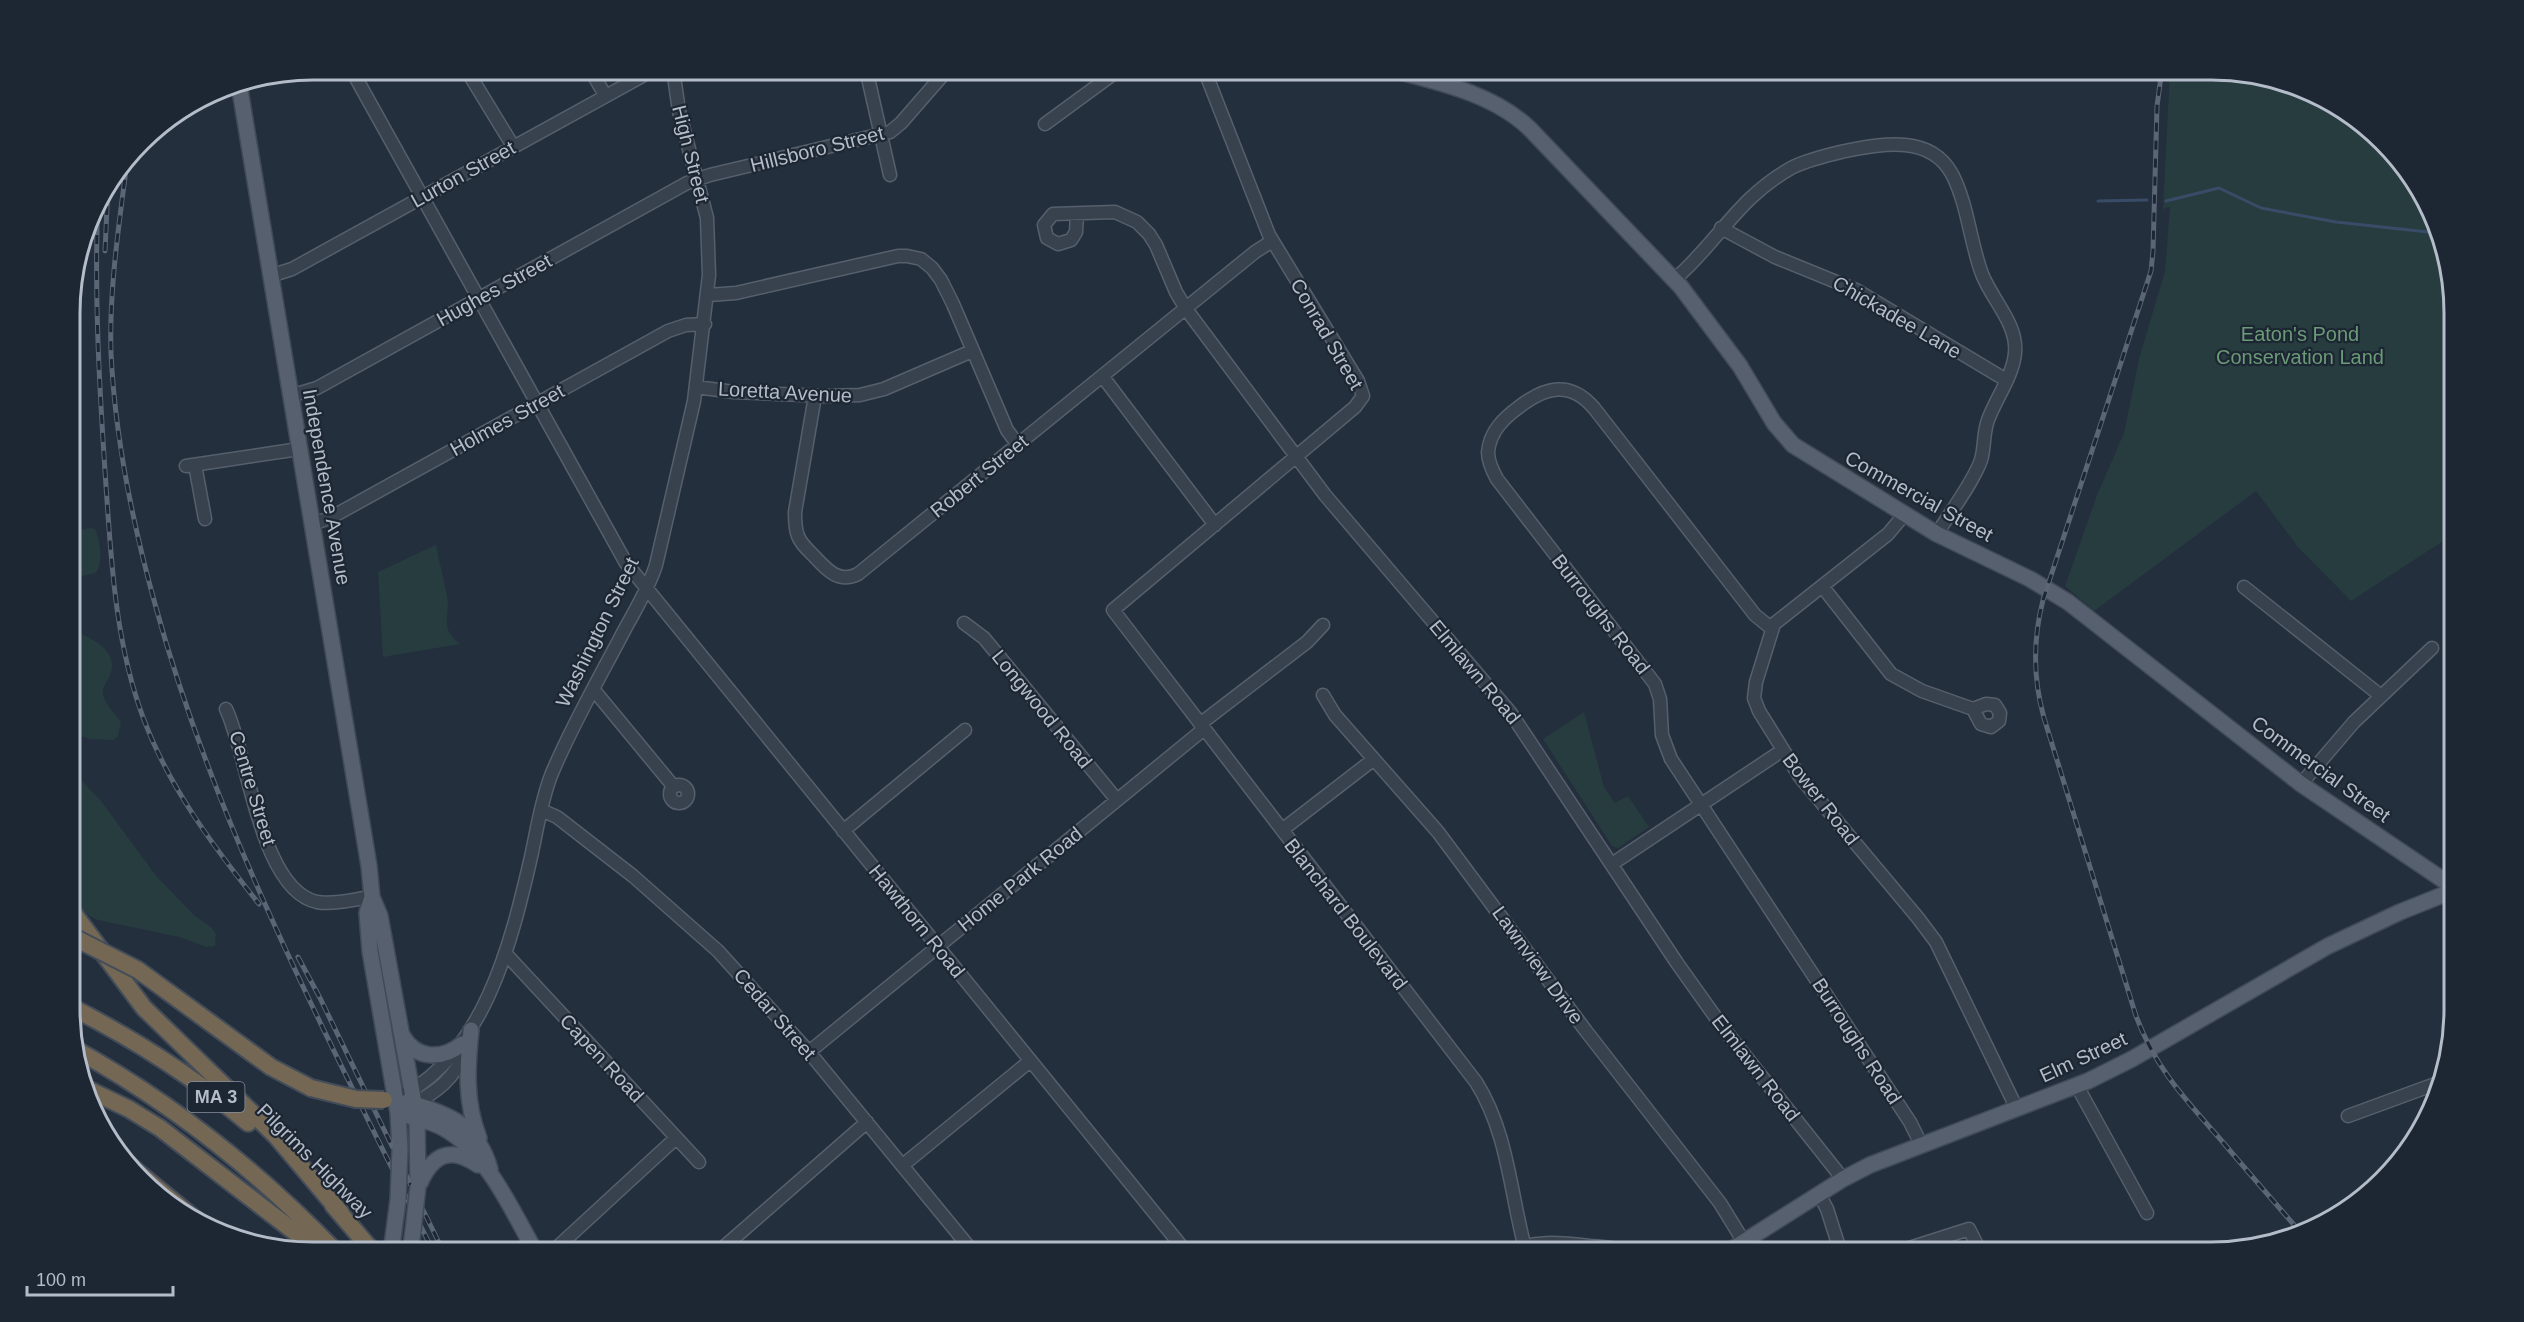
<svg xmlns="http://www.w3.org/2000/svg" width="2524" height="1322" viewBox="0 0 2524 1322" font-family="Helvetica,sans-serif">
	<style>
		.green { fill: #263c3f }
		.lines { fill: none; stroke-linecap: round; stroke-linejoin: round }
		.stream { stroke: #394c67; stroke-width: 3 }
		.minor-casing { stroke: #565f6c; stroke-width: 15 }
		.major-casing { stroke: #414a57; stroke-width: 18 }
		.highway-casing { stroke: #434c59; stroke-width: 20 }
		.minor { stroke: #38414e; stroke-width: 12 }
		.major { stroke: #56606e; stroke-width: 15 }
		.highway { stroke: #746855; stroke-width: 16 }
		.rail-casing { stroke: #5a6575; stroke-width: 5 }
		.rail { stroke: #1d2633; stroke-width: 3; stroke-dasharray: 9; stroke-linecap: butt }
		.major-bridge-casing { stroke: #414a57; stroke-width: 18; stroke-linecap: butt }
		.highway-bridge-casing { stroke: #434c59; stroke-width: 20; stroke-linecap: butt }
		.major-bridge { stroke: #56606e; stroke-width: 15 }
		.highway-bridge { stroke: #746855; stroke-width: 16 }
		.labels { text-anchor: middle; stroke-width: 4.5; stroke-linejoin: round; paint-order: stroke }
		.shield { fill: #1d2633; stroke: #878f9c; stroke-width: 1.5 }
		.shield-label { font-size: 18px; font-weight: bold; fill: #b4bcc9 }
		.street-label { font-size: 20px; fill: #b4bcc9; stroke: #1d2633 }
		.park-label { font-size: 20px; fill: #6b9a76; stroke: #1d2633 }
		.rim { fill: none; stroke: #b4bcc9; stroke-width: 3 }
	</style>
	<rect width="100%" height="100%" fill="#242f3e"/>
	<!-- green -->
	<path class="green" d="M2170,69H2212L2320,94L2372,130L2414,177L2453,281L2454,534L2351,601L2298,547L2256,491L2094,611L2065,586L2097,495L2124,433L2139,359L2165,271L2170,207L2163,209Z
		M90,528L95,529C100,539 104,566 95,573L82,576L70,572V540L82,530Z
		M436,545C439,562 444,579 447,596C451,618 438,626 460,644L383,657L378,572Z
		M70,628C86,637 118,647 111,672C109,680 102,686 103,694C105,705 115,713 121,722L118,736L113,740L90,739L70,733Z
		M1584,712L1604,787L1615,803L1628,796L1649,827L1618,848L1612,846L1543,739Z
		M71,769L101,801L157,877L195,916L211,927L216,934L215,946L207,947L179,937L98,920C85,915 79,905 71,895Z"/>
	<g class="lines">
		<!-- stream -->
		<path class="stream" d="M2098,201L2147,200
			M2166,201L2219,188L2261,208L2336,222L2428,232L2436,237"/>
		<defs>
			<path id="minor" d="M351,69L626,563L1187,1253
				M466,69L513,146
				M590,69L605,95
				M866,69L890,175
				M1204,69L1269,235L1358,381L1363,396L1355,407L1113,610L1476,1082C1507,1131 1510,1189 1524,1244
				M1045,124L1120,69
				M1077,214L1076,232L1071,240L1058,244L1047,238L1044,225L1053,214L1115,212L1137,222L1149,234L1156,245L1176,292L1186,309L1325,495L1510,712L1677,963L1724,1029L1843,1179
				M1721,228L1775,257L1856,290L2006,380
				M270,276L292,269L655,69
				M1675,279C1719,241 1738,197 1793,167C1810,159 1828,155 1845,151C1882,144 1930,134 1952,174C1968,205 1970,242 1982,274C1992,300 2018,324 2015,353C2013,376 1996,398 1988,420C1983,433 1985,447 1981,460C1974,481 1949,514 1937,534
				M708,295L736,293L898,256H907L921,259L932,268L941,280L953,304L1007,430L1018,445
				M1103,377L1215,525
				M696,387L734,392L825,396L860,395L884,389L972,351
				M290,396L317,388L687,183L710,175L890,132L901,123L948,69
				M815,396L795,512C795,520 795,529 798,536C801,544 808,550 813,555C826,569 838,584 858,574L1255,252L1272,241
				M195,465L205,519
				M186,466L299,449
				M1904,515L1888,534L1774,624L1756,682L1754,698L1759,711L1800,777L1918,918L1936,942L2017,1109
				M312,524L330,518L668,331L686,325L705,324
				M1822,586L1891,674L1922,691L1973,709
				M2244,587L2381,696
				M964,623L984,638L1117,800
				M1771,628L1755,615L1594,408C1570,380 1545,387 1519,407C1504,418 1490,431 1488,452C1488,461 1492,470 1497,479L1655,684L1660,699L1662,735L1671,759L1910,1122L1921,1144
				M593,689L674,787
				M1323,695L1335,715L1438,832L1586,1031L1720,1203L1744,1242
				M1986,704L1995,705L2000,713L1999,721L1991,727L1981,724L1973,709Z
				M226,709C248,754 260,890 317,902C334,905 355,899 372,897
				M1200,724L1307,642L1323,625
				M2301,784L2354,722L2432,648
				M670 794a9 9 0 1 1 18 0a9 9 0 1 1-18 0Z
				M541,810L557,817L633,876L718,951L809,1052L974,1253
				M1282,830L1374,759
				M843,831L965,730
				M1612,864L1783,750
				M505,953L699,1162
				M809,1052L1204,729
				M2077,1086L2147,1213
				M395,1099C483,1059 511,944 531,857C537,830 541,800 552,773C573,723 601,675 626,627C637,607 649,587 656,565L694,401L709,275L707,218L679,111L673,69
				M409,1107C436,1092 456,1079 466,1048
				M2348,1116L2438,1083
				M903,1165L1030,1061
				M1819,1194L1827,1209L1841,1253
				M551,1253L676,1138
				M717,1253L867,1122
				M1503,1253C1533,1240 1558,1242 1590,1246C1604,1247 1618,1248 1631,1253
				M1894,1253L1969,1229L1981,1253"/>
			<path id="major" d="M1389,69C1437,82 1492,93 1529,128L1681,287L1740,366L1774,423L1793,445L1937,534L2030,579L2068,602L2301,784L2455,888
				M239,84L369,866L372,897L367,913L370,951L398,1113L400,1149
				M372,897L380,916L417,1119L418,1186
				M471,1030C467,1068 465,1102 479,1138
				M402,1035C416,1060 442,1060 462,1044
				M407,1102C447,1113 478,1125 490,1169
				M409,1116C421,1120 434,1122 445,1129C487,1153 513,1212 536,1253
				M420,1183C433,1154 451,1146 478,1165
				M391,1253L398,1200
				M410,1253L413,1231
				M1726,1253L1843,1179L1870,1165L2088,1081L2132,1059L2328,946L2400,912L2455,890"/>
			<path id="highway" d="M71,910L144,1008L276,1136L341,1213
				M138,970L271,1067L311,1088
				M71,1007C134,1039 194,1077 248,1123
				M73,1048C171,1102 259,1172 337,1253
				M83,1087L129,1109L160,1128L322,1253
				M118,1156L206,1228
				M333,1205L374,1253"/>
		</defs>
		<!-- minor casing -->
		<use href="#minor" class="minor-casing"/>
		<!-- major casing -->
		<use href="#major" class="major-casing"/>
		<!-- highway casing -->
		<use href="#highway" class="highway-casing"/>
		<!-- minor -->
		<use href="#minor" class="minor"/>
		<!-- major -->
		<use href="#major" class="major"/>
		<!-- highway -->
		<use href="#highway" class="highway"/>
		<defs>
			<path id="rail" d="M2162,69L2157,106L2153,251L2151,271L2043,600C2033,639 2033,679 2044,718L2136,1016C2156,1069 2185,1099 2221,1140C2248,1172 2275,1203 2302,1234
				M127,162C119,225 109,289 111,353C115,438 132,521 155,604C217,832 330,1041 434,1253
				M98,199C94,290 99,380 105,471C111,556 114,640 144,720C170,789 214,847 259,904
				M105,251L108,186
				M298,957L320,998L444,1253"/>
		</defs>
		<!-- rail casing -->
		<use href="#rail" class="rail-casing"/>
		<!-- rail -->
		<use href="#rail" class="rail"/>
		<defs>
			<path id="major-bridge" d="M398,1200L400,1149
				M413,1231L418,1186"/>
			<path id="highway-bridge" d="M71,936L138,970
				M311,1088L356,1099L384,1100"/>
		</defs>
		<!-- major-bridge casing -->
		<use href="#major-bridge" class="major-bridge-casing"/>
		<!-- highway-bridge casing -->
		<use href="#highway-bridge" class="highway-bridge-casing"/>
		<!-- major-bridge -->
		<use href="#major-bridge" class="major-bridge"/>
		<!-- highway-bridge -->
		<use href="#highway-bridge" class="highway-bridge"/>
	</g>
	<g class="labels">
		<!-- shield labels -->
		<rect class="shield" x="187.5" y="1082" width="57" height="30" rx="4.5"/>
		<g class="shield-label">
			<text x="216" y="1103">MA 3</text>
		</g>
		<!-- street labels -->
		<g class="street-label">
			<text transform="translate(817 149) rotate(-14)" y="7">Hillsboro Street</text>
			<text transform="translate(691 154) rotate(76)" y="7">High Street</text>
			<text transform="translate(463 174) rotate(-29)" y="7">Lurton Street</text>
			<text transform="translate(494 290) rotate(-29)" y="7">Hughes Street</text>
			<text transform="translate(1897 317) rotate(30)" y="7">Chickadee Lane</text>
			<text transform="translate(1327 334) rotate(60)" y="7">Conrad Street</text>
			<text transform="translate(785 392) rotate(3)" y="7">Loretta Avenue</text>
			<text transform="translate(507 420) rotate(-29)" y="7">Holmes Street</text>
			<text transform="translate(979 476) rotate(-39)" y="7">Robert Street</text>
			<text transform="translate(327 487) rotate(80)" y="7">Independence Avenue</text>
			<text transform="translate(1919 496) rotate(29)" y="7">Commercial Street</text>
			<text transform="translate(1601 614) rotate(52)" y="7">Burroughs Road</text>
			<text transform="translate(597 632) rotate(-64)" y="7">Washington Street</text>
			<text transform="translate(1475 672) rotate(50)" y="7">Elmlawn Road</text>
			<text transform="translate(1042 709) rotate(51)" y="7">Longwood Road</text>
			<text transform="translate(2321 769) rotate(36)" y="7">Commercial Street</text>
			<text transform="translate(253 788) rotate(73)" y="7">Centre Street</text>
			<text transform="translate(1821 799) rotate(52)" y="7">Bower Road</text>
			<text transform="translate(1020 879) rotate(-39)" y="7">Home Park Road</text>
			<text transform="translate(1346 914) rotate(52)" y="7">Blanchard Boulevard</text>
			<text transform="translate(917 921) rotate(51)" y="7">Hawthorn Road</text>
			<text transform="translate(1538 965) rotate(54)" y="7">Lawnview Drive</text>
			<text transform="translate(775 1014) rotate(49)" y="7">Cedar Street</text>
			<text transform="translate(1857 1041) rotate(57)" y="7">Burroughs Road</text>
			<text transform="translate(2083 1057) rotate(-25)" y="7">Elm Street</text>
			<text transform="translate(602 1058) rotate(47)" y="7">Capen Road</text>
			<text transform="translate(1756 1068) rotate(52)" y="7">Elmlawn Road</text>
			<text transform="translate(315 1161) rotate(45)" y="7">Pilgrims Highway</text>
		</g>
		<!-- park labels -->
		<g class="park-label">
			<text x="2300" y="341">Eaton's Pond<tspan x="2300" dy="23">Conservation Land</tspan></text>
		</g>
	</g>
	<!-- crop -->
	<path d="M0 0H2524V1322H0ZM313 80H2211A233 233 0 0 1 2444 313V1009A233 233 0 0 1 2211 1242H313A233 233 0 0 1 80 1009V313A233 233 0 0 1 313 80Z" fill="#1d2633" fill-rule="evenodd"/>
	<path class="rim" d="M313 80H2211A233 233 0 0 1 2444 313V1009A233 233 0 0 1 2211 1242H313A233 233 0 0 1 80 1009V313A233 233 0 0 1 313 80Z"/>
	<!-- scale -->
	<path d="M27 1286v9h146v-9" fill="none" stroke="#b4bcc9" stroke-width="3"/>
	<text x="36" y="1286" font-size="18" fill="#b4bcc9" stroke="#1d2633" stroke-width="4.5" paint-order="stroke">100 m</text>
</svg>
